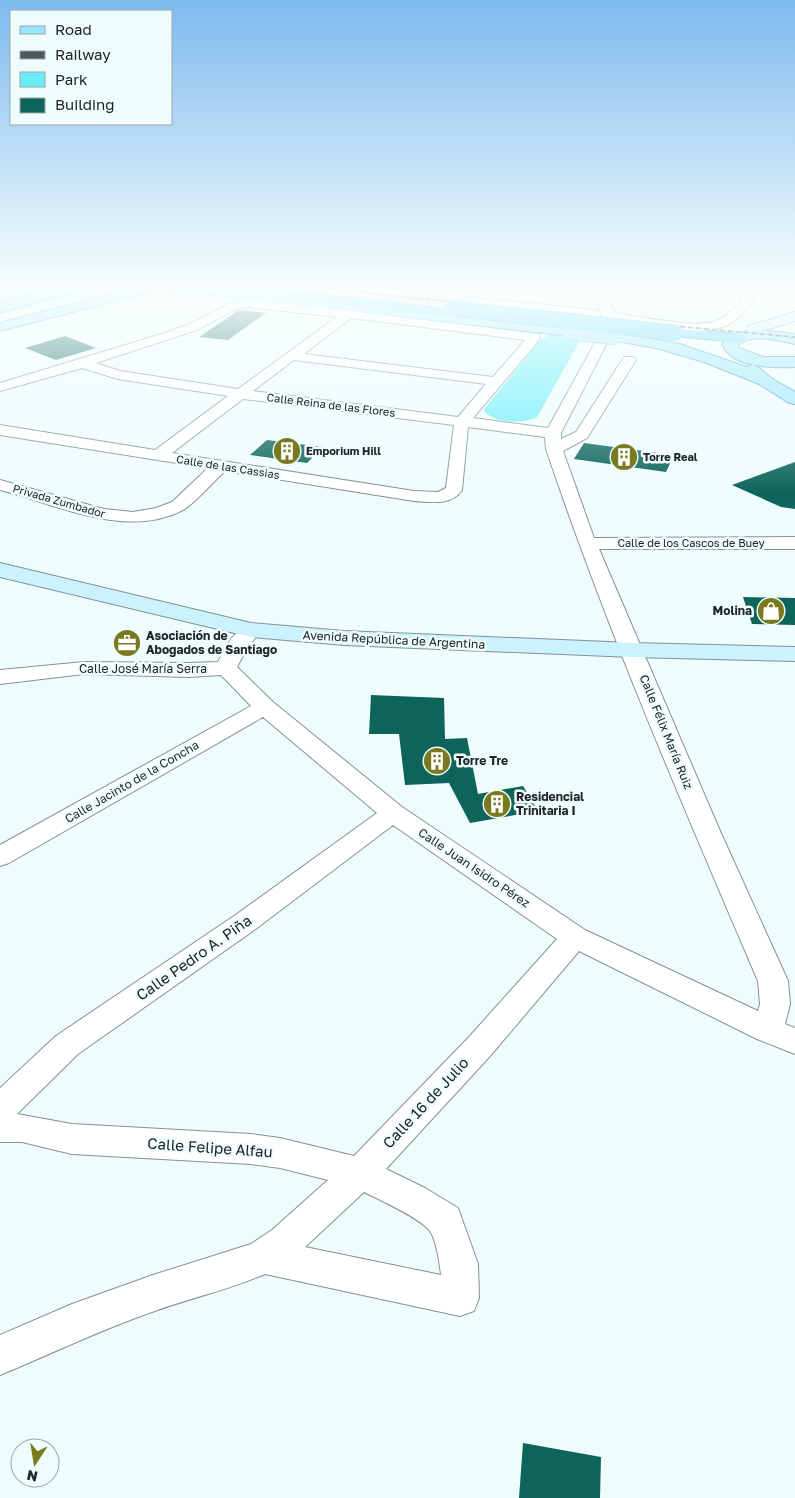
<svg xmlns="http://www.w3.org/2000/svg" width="795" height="1498" viewBox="0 0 795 1498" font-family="'Golos Text',sans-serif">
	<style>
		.green { fill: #6aedf9 }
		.building { fill: #0c645b }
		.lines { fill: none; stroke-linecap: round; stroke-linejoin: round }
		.primary-tunnel { stroke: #c6d1d2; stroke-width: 15; stroke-dasharray: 15 8; stroke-linecap: butt }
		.minor-casing { stroke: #859192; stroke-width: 2 }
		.secondary-casing { stroke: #859192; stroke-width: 2 }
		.primary-casing { stroke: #3e97b2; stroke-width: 2 }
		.motorway-casing { stroke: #3e97b2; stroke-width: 2 }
		.minor { fill: #fff; fill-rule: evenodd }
		.secondary { fill: #caf2ff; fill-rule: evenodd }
		.primary { fill: #95e6fe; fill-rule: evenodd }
		.motorway { fill: #4ed5fe; fill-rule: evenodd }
		.rail { stroke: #505757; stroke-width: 2; stroke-dasharray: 5.5 2.5; stroke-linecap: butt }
		.primary-bridge-casing { stroke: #3e97b2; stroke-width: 16; stroke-linecap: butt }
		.motorway-bridge-casing { stroke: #3e97b2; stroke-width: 16; stroke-linecap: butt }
		.primary-bridge { stroke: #95e6fe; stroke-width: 15 }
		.motorway-bridge { stroke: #4ed5fe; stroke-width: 15 }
		.labels { text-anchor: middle; stroke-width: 5; stroke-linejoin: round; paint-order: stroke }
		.far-street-label { font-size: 11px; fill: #202525; stroke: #effcfd }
		.far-poi-label { font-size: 11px; font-weight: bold; fill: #202525; stroke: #effcfd; text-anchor: start }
		.poi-label { font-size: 12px; font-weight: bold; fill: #202525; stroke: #effcfd; text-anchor: start }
		.street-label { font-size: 12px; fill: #202525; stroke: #effcfd }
		.near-street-label { font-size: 15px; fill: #202525; stroke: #effcfd }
	</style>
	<rect width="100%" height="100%" fill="#effcfd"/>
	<!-- green -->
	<path class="green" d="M15,285H83L55,289L0,307V304L9,298L16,289Z
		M119,285L0,314V311C35,299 81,283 119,285Z
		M553,334L582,337L537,417C523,424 495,424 484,411L485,408L541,339Z"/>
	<!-- building -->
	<path class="building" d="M242,310L266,313L228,340L199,337L236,312Z
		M65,336L96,348L56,360L25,348Z
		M267,440L323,447L307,463L250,455Z
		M584,443L674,455L666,472L574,459Z
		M795,462V509L781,507L732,485Z
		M743,597L795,598V625L752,624Z
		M371,695L444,698L445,739L467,738L478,794L523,786L538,811L470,823L449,783L405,785L399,734H369Z
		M523,1443L601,1457L600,1498H519Z"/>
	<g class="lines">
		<!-- primary-tunnel -->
		<path class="primary-tunnel" d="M130,289L147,285"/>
		<defs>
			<path id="minor" d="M318,285H353L596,310L602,314L596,318L324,288Z
				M581,285H594L605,294L615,313C639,316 694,329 716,321C726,317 734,308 741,301V297L729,285H741L753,296V302C746,311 735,323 723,327C690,338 649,325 615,320L610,323L604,319L596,299Z
				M246,299L346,310L354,306L358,307L359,312L539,334L540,337L539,340L473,418L548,428L597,339L598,336H608L609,339L561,433V439L576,432L624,357H634L636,360L587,438L563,451L594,538L795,537V549H599L720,831L788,981L790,1004L785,1024L795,1028V1054L757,1039L579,951L491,1055L386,1169L425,1188L458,1208L478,1264L479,1298L474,1311L460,1316L265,1274C229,1290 190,1298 152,1312C100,1330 51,1354 0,1375V1335L72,1304L153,1275L251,1244L272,1230L328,1180L280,1168L251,1164L72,1154L22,1142H0V1088L56,1036L237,914L377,813L263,717L9,863L0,866V845L251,706L221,675L189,677L84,674L0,684V670L84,662L189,663L218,662C226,646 238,621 258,626L261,630L246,650L237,667L273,702L402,807L585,930L758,1011L760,1004L758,981C683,806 607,630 546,449L545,437L468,427L462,490C452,506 430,502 414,501L225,471C214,481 194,504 183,510C125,540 57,504 0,490V480L104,509L133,512L156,508L172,502L208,468L0,435V425L155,450L228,396L118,379L82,368L0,391V383L165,333L197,321L226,305ZM246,307L337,317L238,389L120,371L96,363L197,330L234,310ZM351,318L525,340L493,377L304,354ZM294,360L486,384L458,417L253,391ZM243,399L454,425L446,488L438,492L414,491L172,453ZM393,825L557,939L469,1037L354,1156L280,1138L251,1134L72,1124L17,1114L78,1054L257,928ZM364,1192C380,1200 418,1217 429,1230C436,1237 440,1265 441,1275L305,1247Z"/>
			<path id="secondary" d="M795,312V321L759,332L756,338H746L744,335L748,326Z
				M0,563L251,623L344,631L632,643L795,647V661L632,657L344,645L251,637L0,577Z"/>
			<path id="primary" d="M77,285H108L101,289L51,297L0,313V304L44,290Z
				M134,285L216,287L569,328L574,329L576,332L574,335L569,336L216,295L151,290L143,294L0,331V323L133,288L135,287Z
				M761,330L795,334V344C778,340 753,333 738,345L739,348L763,357H795V367C772,368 732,368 722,344C731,332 747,331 761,330Z
				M616,333L680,344L746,367L752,365L758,367L771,378L795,392V404L789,403L759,384L704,362L656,348L611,340L609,337L611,334Z"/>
			<path id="motorway" d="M200,285H239L448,309L453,310L455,313L453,316L448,317L207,289Z
				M676,329L739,334L744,335L746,338L744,341L739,342L671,336L669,333L671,330Z"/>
		</defs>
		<!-- minor casing -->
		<use href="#minor" class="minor-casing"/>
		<!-- secondary casing -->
		<use href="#secondary" class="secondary-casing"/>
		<!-- primary casing -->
		<use href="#primary" class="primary-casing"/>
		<!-- motorway casing -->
		<use href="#motorway" class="motorway-casing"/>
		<!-- minor -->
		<use href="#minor" class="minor"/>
		<!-- secondary -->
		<use href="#secondary" class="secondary"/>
		<!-- primary -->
		<use href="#primary" class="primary"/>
		<!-- motorway -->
		<use href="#motorway" class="motorway"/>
		<!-- rail -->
		<path class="rail" d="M298,285L673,326L795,337"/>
		<defs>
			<path id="primary-bridge" d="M569,332L616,337"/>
			<path id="motorway-bridge" d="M451,308L676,333"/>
		</defs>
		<!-- primary-bridge casing -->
		<use href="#primary-bridge" class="primary-bridge-casing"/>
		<!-- motorway-bridge casing -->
		<use href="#motorway-bridge" class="motorway-bridge-casing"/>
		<!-- primary-bridge -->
		<use href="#primary-bridge" class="primary-bridge"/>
		<!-- motorway-bridge -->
		<use href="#motorway-bridge" class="motorway-bridge"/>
	</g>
	<!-- sky -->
	<linearGradient id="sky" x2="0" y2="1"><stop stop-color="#7dbaee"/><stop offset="0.58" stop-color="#f8fefe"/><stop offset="1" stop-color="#f8fefe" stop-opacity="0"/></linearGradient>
	<rect width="795" height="494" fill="url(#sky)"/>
	<!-- icons -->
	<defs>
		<symbol id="building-disc" viewBox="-11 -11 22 22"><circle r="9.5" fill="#797920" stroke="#effcfd"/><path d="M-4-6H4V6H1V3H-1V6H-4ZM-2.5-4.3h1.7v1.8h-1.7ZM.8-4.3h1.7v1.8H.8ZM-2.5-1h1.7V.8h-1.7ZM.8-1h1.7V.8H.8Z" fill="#fff"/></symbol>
		<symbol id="shop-disc" viewBox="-11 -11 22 22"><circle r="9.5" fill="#797920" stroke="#effcfd"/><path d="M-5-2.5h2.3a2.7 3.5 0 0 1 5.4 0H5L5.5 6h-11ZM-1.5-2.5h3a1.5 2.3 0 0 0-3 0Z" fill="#fff"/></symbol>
		<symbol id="office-disc" viewBox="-11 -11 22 22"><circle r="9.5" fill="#797920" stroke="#effcfd"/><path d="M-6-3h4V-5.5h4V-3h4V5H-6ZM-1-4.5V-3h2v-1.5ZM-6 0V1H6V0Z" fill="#fff"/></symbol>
	</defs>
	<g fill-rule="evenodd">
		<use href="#building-disc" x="271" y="435" width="32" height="32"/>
		<use href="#building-disc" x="608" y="441" width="32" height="32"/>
		<use href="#shop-disc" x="755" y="595" width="32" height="32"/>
		<use href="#office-disc" x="111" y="627" width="32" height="32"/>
		<use href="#building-disc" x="421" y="745" width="32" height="32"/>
		<use href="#building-disc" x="481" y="788" width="32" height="32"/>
	</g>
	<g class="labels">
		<!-- far-street labels -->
		<g class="far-street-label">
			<text transform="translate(331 405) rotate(7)" y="4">Calle Reina de las Flores</text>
			<text transform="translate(228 467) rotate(9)" y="4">Calle de las Cassias</text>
			<text transform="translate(59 501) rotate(16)" y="4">Privada Zumbador</text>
			<text x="691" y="547">Calle de los Cascos de Buey</text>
		</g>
		<!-- far-poi labels -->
		<g class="far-poi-label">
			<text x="306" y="455">Emporium Hill</text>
			<text x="643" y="461">Torre Real</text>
		</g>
		<!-- poi labels -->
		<g class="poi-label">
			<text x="752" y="615" text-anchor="end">Molina</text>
			<text x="146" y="640">Asociación de<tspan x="146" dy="14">Abogados de Santiago</tspan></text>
			<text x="456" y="765">Torre Tre</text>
			<text x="516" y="801">Residencial<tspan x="516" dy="14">Trinitaria I</tspan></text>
		</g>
		<!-- street labels -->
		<g class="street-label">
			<text transform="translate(394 640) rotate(3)" y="4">Avenida República de Argentina</text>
			<text x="143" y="673">Calle José María Serra</text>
			<text transform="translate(666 732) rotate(68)" y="4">Calle Félix María Ruiz</text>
			<text transform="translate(132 782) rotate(-30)" y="4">Calle Jacinto de la Concha</text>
			<text transform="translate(474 868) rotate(34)" y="4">Calle Juan Isidro Pérez</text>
		</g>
		<!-- near-street labels -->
		<g class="near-street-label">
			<text transform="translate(194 958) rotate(-35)" y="5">Calle Pedro A. Piña</text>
			<text transform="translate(426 1103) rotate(-47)" y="5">Calle 16 de Julio</text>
			<text transform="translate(210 1148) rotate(4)" y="5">Calle Felipe Alfau</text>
		</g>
	</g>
	<!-- legend -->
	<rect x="10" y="10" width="162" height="115" fill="#effcfd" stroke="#9ca6a7"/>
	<rect x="20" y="26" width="25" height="8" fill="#95e6fe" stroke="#9ca6a7"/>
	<text x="55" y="35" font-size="15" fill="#202525">Road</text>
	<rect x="20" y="51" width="25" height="8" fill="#505757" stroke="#9ca6a7"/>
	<text x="55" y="60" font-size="15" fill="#202525">Railway</text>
	<rect x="20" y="72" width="25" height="15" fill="#6aedf9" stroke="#9ca6a7"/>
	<text x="55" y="85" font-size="15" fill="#202525">Park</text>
	<rect x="20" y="98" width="25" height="15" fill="#0c645b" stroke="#9ca6a7"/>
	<text x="55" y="110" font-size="15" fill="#202525">Building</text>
	<!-- north arrow -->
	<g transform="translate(35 1463) rotate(192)"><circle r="24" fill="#effcfd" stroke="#9ca6a7"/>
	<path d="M0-4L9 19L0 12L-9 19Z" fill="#797920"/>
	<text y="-8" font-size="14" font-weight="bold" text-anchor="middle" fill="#202525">N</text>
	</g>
</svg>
